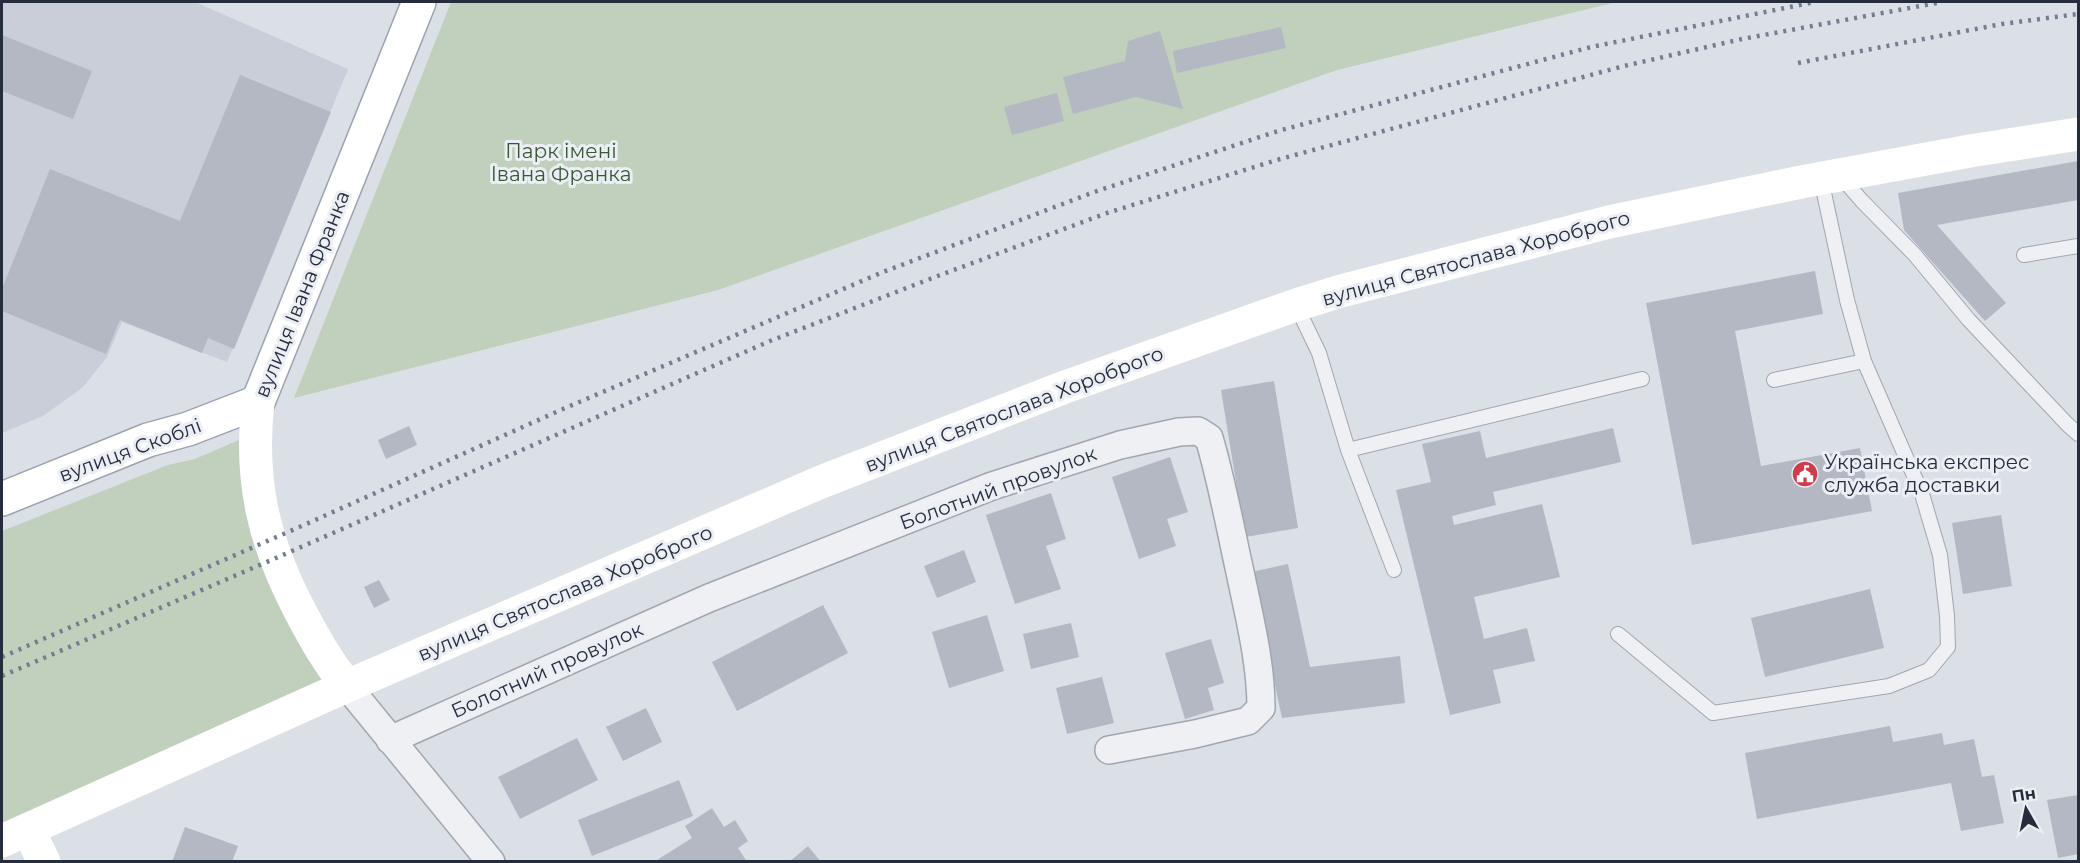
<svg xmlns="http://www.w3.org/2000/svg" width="2080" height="863" viewBox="0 0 2080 863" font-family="Montserrat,sans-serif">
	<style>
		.built { fill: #c9ced8 }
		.green { fill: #c0d0bc }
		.building { fill: #b3b8c3 }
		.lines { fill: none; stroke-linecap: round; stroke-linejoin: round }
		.service-casing { stroke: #a1a6b0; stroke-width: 16 }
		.minor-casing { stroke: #a1a6b0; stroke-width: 30 }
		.primary-casing { stroke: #9ba3b2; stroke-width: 36 }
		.service { stroke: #eef0f4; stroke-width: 14 }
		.minor { stroke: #eef0f4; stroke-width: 27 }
		.secondary { stroke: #fff; stroke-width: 33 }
		.primary { stroke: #fff; stroke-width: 33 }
		.rail { stroke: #757d90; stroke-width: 4.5; stroke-dasharray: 3 6; stroke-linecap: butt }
		.labels { text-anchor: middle; stroke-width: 6; stroke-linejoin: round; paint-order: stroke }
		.park-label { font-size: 20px; fill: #375832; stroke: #ebeef4 }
		.street-label { font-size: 20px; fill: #252c3c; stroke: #ebeef4 }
		.poi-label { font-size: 20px; fill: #252c3c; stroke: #ebeef4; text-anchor: start }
	</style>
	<rect width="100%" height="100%" fill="#dbdfe6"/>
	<!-- built -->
	<path class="built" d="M2,2H195L348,69L227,362L122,322L107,357L83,387L43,416L2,433Z"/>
	<!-- green -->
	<path class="green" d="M451,2H1617L1337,70L718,290L294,398Z
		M255,433L325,681L2,826V531L168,465L195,459Z"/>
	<!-- building -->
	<path class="building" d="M1281,27L1286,48L1177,73L1173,51Z
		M1160,31L1183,109L1136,97L1073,114L1063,77L1125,61L1128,41Z
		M2,35L92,71L73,119L2,91Z
		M240,75L331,112L234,349L208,338L202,353L120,320L106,354L2,311V289L50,169L180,221Z
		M1057,93L1064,121L1012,135L1004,107Z
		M2078,161V200L1937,225L2006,303L1985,321L1904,230L1898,193Z
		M1815,271L1823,314L1735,331L1761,466L1860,448L1872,511L1692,545L1646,303Z
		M1274,381L1298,528L1245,537L1221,390Z
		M409,426L417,445L386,459L378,440Z
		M1613,428L1621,462L1493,492L1496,505L1452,516L1454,525L1542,504L1560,577L1474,597L1484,639L1527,628L1535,661L1493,670L1501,703L1450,715L1396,490L1431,482L1422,444L1480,431L1486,458Z
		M1170,457L1188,512L1167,519L1176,546L1139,559L1112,477Z
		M1051,493L1066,539L1046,546L1061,589L1015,604L986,515Z
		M2001,515L2012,586L1963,594L1952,523Z
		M964,550L976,582L937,598L924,566Z
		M1288,564L1310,667L1400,656L1405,703L1282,718L1251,572Z
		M379,580L390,600L374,608L364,587Z
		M1870,589L1884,648L1765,677L1751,618Z
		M823,605L848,653L737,711L712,662Z
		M987,615L1004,671L949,688L932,632Z
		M1071,623L1079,657L1031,669L1023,634Z
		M1211,639L1224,683L1208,688L1214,710L1185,719L1165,653Z
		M1102,677L1114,723L1067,734L1056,688Z
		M646,708L662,742L623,761L606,727Z
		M1890,726L1893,742L1942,733L1944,745L1974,739L1982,777L1994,775L2004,823L1961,831L1951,783L1757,819L1745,753Z
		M577,738L598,780L520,819L498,777Z
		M679,780L693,816L592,856L578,820Z
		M2078,795V854L2058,858L2047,800Z
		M712,808L724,827L735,820L748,841L738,848L747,862H654L692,838L685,826Z
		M185,827L238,846L232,862H172Z
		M808,846L821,862H789Z"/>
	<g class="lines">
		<defs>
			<path id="service" d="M1841,177L1862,201L1915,255L1968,319L2067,424L2078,434
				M2024,255L2078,246
				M1296,305L1319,353L1348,450L1394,570
				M1774,380L1864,361
				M1348,450L1642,379
				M1618,634L1713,713L1889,686L1929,670L1948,647L1947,616L1940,555L1922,494L1864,361L1847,300L1821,179"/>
			<path id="minor" d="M347,686L491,862
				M390,740L709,598L992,486L1120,445L1179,432L1198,431L1209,438C1222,482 1230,527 1240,572C1249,616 1261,662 1261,708L1248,721L1195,734L1109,750"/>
			<path id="primary" d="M2,499L148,440L188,429L258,402L419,2"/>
		</defs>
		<!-- service casing -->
		<use href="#service" class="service-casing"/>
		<!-- minor casing -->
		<use href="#minor" class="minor-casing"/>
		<!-- primary casing -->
		<use href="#primary" class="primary-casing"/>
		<!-- service -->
		<use href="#service" class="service"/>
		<!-- minor -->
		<use href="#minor" class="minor"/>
		<!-- secondary -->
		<path class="secondary" d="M258,402C249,482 264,543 301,613C316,641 327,661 347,686
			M28,829L44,862
			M2,841L347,686L821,482L1065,387L1296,305L1341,291L1609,222L1801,182L1970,151L2078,134"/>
		<!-- primary -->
		<use href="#primary" class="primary"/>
		<!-- rail -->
		<path class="rail" d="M1798,63L2002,24L2078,14
			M2,657L304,525L563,409L883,272L1097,191L1278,131L1591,47L1815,2
			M2,676L276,558L770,341L935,277L1107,213L1280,159L1624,66L1742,39L1942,2"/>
	</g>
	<!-- icons -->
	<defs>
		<symbol id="civic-disc" viewBox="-11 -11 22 22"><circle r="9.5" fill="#cf3c4a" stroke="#ebeef4"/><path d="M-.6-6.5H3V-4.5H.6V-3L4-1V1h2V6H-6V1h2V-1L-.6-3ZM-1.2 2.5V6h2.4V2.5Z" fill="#fff"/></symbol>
	</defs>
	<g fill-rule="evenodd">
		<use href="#civic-disc" x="1790" y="459" width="30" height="30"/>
	</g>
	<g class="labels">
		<!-- park labels -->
		<g class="park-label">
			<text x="561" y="158">Парк імені<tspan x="561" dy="23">Івана Франка</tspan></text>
		</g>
		<!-- street labels -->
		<g class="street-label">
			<text transform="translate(1476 258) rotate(-15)" y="7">вулиця Святослава Хороброго</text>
			<text transform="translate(302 294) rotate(-68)" y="7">вулиця Івана Франка</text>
			<text transform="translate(1014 409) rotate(-21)" y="7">вулиця Святослава Хороброго</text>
			<text transform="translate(130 450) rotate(-20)" y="7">вулиця Скоблі</text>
			<text transform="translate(998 488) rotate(-20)" y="7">Болотний провулок</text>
			<text transform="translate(565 593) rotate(-23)" y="7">вулиця Святослава Хороброго</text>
			<text transform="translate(547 670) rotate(-24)" y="7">Болотний провулок</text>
		</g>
		<!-- poi labels -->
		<g class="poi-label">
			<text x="1824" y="469">Українська експрес<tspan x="1824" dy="23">служба доставки</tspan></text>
		</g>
	</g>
	<!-- border -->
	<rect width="2080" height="863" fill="none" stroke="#252c3c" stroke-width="6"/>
	<!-- north arrow -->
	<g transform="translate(2026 809) rotate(351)" stroke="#ebeef4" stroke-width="4.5" paint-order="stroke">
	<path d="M0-4.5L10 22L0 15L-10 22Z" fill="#252c3c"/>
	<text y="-9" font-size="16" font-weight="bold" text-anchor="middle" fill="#252c3c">Пн</text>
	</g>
</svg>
